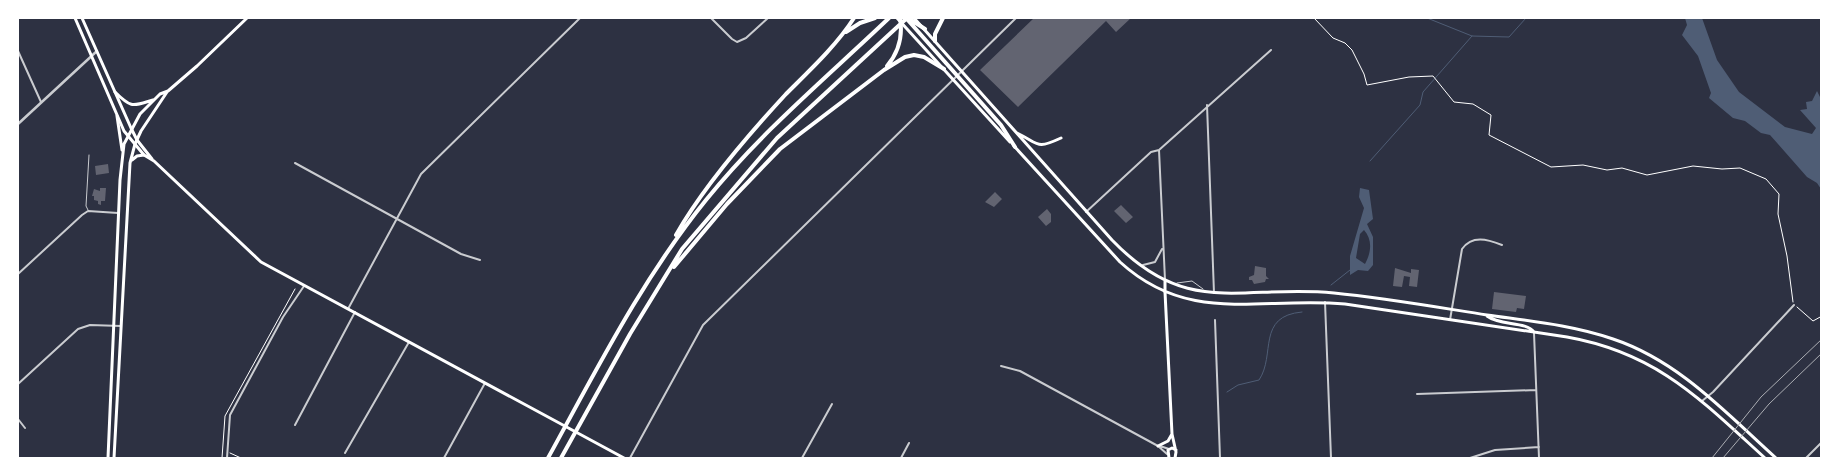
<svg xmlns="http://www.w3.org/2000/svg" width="1839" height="476" viewBox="0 0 1839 476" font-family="'DejaVu Sans',sans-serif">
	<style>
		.water { fill: #4f5d75; fill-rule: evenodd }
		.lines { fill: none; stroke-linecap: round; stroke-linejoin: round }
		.stream { stroke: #4f5d75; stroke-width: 1 }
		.building { fill: #626471 }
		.path { stroke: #fff; stroke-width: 1 }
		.service { stroke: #caccd0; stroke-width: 1 }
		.minor { stroke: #caccd0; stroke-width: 2 }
		.tertiary { stroke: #caccd0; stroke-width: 2.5 }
		.secondary { stroke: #fff; stroke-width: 3 }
		.trunk { stroke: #fff; stroke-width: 3 }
		.motorway { stroke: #fff; stroke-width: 4 }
		.rail { stroke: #abadb3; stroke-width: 1 }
	</style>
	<rect width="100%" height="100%" fill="#2d3142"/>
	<!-- water -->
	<path class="water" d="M1685,18H1702L1717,60L1739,92L1785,127L1812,134L1816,128L1800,110L1807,109L1806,102L1812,101L1817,91L1821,99V189L1817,183L1807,177L1770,135L1761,133L1745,121L1733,118L1709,98L1711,93L1698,56L1682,35L1687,25Z
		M1360,188L1369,190L1373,219L1367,224L1373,237V265L1368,271L1358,270L1350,275V256L1364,208L1359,197ZM1364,230C1373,240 1371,253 1365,264L1356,258L1360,234Z"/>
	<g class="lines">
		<!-- stream -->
		<path class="stream" d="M1427,18L1472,36L1509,37L1526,18
			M1370,161L1420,105L1423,92L1472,36
			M1331,285L1350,270
			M1227,392L1238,385L1259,380C1276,355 1256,316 1302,312"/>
	</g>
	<!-- building -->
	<path class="building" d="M1034,18H1131L1116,32L1106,21L1018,107L980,70Z
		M108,164L109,173L96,175L95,166Z
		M100,188H106L105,201H101V205L98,204V201L94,200V196H92L94,189L100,191Z
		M995,192L1002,199L994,207L985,202Z
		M1121,205L1133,217L1126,223L1114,211Z
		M1047,209L1051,214V222L1046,226L1038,217Z
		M1255,266L1266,268V276L1269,279H1266L1265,282L1254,284L1252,280H1249V277L1254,275Z
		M1395,268L1411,273V269L1419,270L1417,287L1409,286L1410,277L1404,276L1402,287L1393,286Z
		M1494,292L1526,296L1524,309L1517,308L1516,312L1492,309Z"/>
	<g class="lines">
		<!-- path -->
		<path class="path" d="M1314,18L1333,38L1345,43L1352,50L1364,74L1367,85L1409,77L1433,76L1454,102L1473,104L1491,115L1489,135L1551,167L1583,165L1607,170L1622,168L1647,175L1693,166L1722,169L1740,168L1766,179L1779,194L1778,214L1787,256L1793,302
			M1797,307L1813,321L1822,316
			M230,453L241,458
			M222,458L225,416L295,289"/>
		<!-- service -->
		<path class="service" d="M88,210L86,206L89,155
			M1177,283L1192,281L1203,289"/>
		<!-- minor -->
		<path class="minor" d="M711,18L732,39L737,42L746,38L768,18
			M18,51L41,102
			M1207,105L1214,293
			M1159,150L1165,280
			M295,163L461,254L480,260
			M1086,212L1151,152L1159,150L1271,50
			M1143,265L1155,262L1162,249
			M18,274L82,215L88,211L118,213
			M1325,302L1331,458
			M348,309L421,174L580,18
			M1215,320L1220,458
			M1450,320L1462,249C1472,235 1487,239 1502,245
			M1534,333L1539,458
			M1001,366L1020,371L1158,446L1167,454
			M18,384L78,329L90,325L121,326
			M1417,394L1536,390
			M1702,401L1713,392L1794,305
			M18,419L25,428
			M295,425L355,312
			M1160,446L1169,449
			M345,453L409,342
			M227,458L230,415L283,317L304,286
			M444,458L485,383
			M630,458L703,325L1016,18
			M802,458L832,404
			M901,458L909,443
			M1470,458L1495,450L1539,447
			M1806,458L1822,442"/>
		<!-- tertiary -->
		<path class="tertiary" d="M18,124L97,51"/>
		<!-- secondary -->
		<path class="secondary" d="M75,18L124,131L144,155L154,161L261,262L624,458
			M82,18L131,128L137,140L152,159
			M1165,292L1172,434L1176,452L1175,458
			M1158,446L1168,441L1172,434
			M1169,458L1168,450L1172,448L1176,450"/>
		<!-- trunk -->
		<path class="trunk" d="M897,18L1010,142
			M914,18L1112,240C1188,319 1241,284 1334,293C1385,298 1436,307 1487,315C1529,321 1573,325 1613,339C1679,361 1726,413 1776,458
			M115,92C132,109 133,106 153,100
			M117,116L122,150
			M1017,133C1040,144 1035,150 1061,138
			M1014,146L1120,262C1190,326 1261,296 1345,304L1567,337C1657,353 1700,399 1765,458
			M132,160L137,156L144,155
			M1165,280V292
			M1487,316C1500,326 1526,321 1534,332
			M108,458L120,180L124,144L140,114L160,94L168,91L197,66L247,18
			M114,458L130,163L135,144L141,131L167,92"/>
		<!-- motorway -->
		<path class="motorway" d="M906,18L1001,125L1015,147
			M908,18L925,29
			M846,32L860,23L875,18
			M935,41V34L943,18
			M887,66C899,52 903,36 900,18
			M676,235C702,189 750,133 786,94C810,70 836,46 854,18
			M674,267L727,204L780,149L884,70L905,57L914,55L924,57L944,69
			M548,458C597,369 642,279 706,200C760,133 827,77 889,18
			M561,458L630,334L682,249L777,138L907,18"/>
		<!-- rail -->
		<path class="rail" d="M1712,458L1761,397L1822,339
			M1723,458L1769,404L1822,353"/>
	</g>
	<!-- border -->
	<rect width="1839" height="476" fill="none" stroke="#ffffff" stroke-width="38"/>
</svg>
